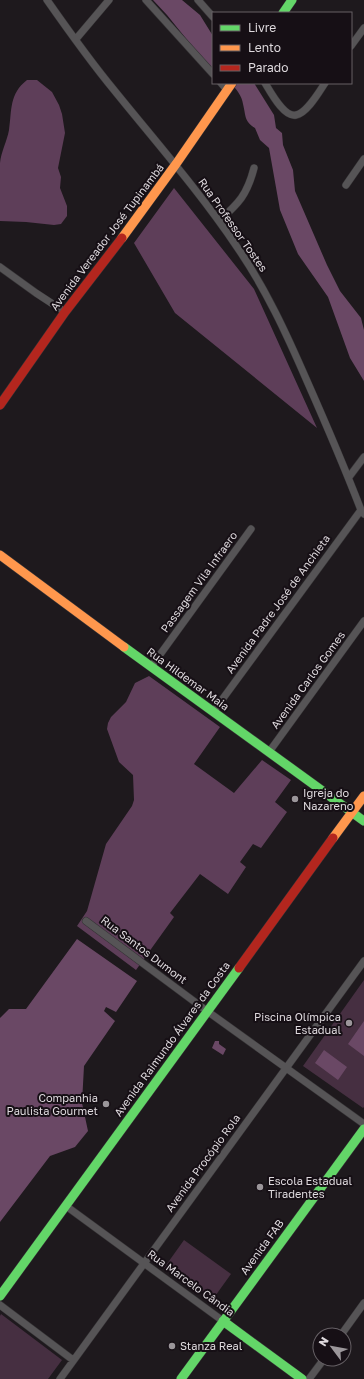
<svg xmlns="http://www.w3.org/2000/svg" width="364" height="1379" viewBox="0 0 364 1379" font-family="'Golos Text',sans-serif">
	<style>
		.green { fill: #462f41 }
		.forest { fill: #5e3e59 }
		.water { fill: #6a4865 }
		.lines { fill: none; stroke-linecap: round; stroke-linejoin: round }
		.street-casing { stroke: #363436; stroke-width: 8 }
		.fast-casing { stroke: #363436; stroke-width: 10 }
		.slow-casing { stroke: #363436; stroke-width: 10 }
		.jam-casing { stroke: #363436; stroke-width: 10 }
		.street { stroke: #565456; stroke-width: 7 }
		.fast { stroke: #63d668; stroke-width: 9 }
		.slow { stroke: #ff974d; stroke-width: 9 }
		.jam { stroke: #b3261e; stroke-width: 9 }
		.poi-dot { fill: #9b969a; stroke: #160f15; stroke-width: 1.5 }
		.labels { text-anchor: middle; stroke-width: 4; stroke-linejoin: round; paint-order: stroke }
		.street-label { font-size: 11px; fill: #dfdade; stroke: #160f15 }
		.poi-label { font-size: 11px; fill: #dfdade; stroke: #160f15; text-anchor: start }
	</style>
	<rect width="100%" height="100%" fill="#1e191d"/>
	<!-- green -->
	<path class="green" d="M364,980V1107L363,1108L303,1066Z
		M184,1240L231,1274L213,1299L173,1270L171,1273L164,1268Z
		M1,1314L62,1360L48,1379H0V1316Z"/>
	<!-- forest -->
	<path class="forest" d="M27,80H37L52,92L59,105L62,114L65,133L58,168L61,177L60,188L67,206V216L61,224L54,225L26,222L0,221C0,202 0,182 0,163C1,152 7,141 9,130C12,110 9,94 27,80Z
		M174,188L254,289L317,428L175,313L134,243Z
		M149,676L220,727L194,764L234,793L262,760L291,780L275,802L287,812L261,848L253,844L240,862L246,867L228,894L200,874L170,913L174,917L136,970L77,926L87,911L106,844L132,806L134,800L133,775L119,762L107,729L108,723L111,717L126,702L135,683Z"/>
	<!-- water -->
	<path class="water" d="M153,0H182L200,15L213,36V70L209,67L167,15Z
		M230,83H254L274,115L276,128L282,133L283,145L293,170L295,191L327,265L340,291L361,318L364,330V381L350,358L328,297L298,254L280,210L269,148L260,140L255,128C244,121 246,116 243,104C242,96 236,88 230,83Z
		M77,939L137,981L116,1012L106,1007L104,1011L115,1021L84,1066L82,1103L88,1131L75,1147L50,1156L0,1222V1018L9,1009H26Z
		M364,1021V1056L348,1044Z
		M215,1041H219V1044L226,1049L223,1055L212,1048Z
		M324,1050L347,1067L338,1080L315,1063Z"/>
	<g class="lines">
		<defs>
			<path id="street" d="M47,0C68,30 90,61 114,90C156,142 200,192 237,247C266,289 287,335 307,381C326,424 344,466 361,510L364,514
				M146,0L213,74
				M198,0L213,17
				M76,39L109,0
				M351,46L364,28
				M221,83L227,90
				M265,83C270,91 284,118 296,115C307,113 319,92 325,83
				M346,185L364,159
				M219,221C239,203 247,195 254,168
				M0,267L36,293L65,312
				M349,477L364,457
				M151,667L251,529
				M213,712L361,510
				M269,752L364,621
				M86,921L207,1011L364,1124
				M66,1206L223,1321
				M0,1305L73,1360
				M341,1335L364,1303
				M60,1379L364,961
				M309,1379L324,1359"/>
			<path id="fast" d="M283,13L292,0
				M124,647L364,821
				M0,1296L239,968
				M223,1321L302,1379
				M181,1379L364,1129"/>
			<path id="slow" d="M122,238L176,164L232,83
				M0,555L124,647
				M333,838L364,796"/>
			<path id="jam" d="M0,405L65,312L122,238
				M239,968L333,838"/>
		</defs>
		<!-- street casing -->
		<use href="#street" class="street-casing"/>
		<!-- fast casing -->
		<use href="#fast" class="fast-casing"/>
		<!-- slow casing -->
		<use href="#slow" class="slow-casing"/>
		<!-- jam casing -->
		<use href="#jam" class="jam-casing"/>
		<!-- street -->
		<use href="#street" class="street"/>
		<!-- fast -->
		<use href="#fast" class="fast"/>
		<!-- slow -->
		<use href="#slow" class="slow"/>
		<!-- jam -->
		<use href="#jam" class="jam"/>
	</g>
	<!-- markers -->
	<g class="poi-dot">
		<circle cx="295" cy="799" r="4"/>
		<circle cx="349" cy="1023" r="4"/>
		<circle cx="106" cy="1104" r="4"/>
		<circle cx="260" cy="1187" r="4"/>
		<circle cx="172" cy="1346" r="4"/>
	</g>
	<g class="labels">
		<!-- street labels -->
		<g class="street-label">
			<text transform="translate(233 225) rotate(55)" y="4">Rua Professor Tostes</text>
			<text transform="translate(107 237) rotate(-53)" y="4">Avenida Vereador José Tupinambá</text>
			<text transform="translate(199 582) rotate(-54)" y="4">Passagem Vila Infraero</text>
			<text transform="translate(278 604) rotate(-54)" y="4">Avenida Padre José de Anchieta</text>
			<text transform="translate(188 679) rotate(36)" y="4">Rua Hildemar Maia</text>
			<text transform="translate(308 680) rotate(-54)" y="4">Avenida Carlos Gomes</text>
			<text transform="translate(144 950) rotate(37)" y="4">Rua Santos Dumont</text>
			<text transform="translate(172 1039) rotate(-54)" y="4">Avenida Raimundo Álvares da Costa</text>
			<text transform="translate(203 1163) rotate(-54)" y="4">Avenida Procópio Rola</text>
			<text transform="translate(262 1247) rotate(-54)" y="4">Avenida FAB</text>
			<text transform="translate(191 1283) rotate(36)" y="4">Rua Marcelo Cândia</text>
		</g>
		<!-- poi labels -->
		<g class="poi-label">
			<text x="303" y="797">Igreja do<tspan x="303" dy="13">Nazareno</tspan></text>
			<text x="341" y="1021" text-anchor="end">Piscina Olímpica<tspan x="341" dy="13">Estadual</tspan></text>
			<text x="98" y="1102" text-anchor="end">Companhia<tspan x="98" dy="13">Paulista Gourmet</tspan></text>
			<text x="268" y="1185">Escola Estadual<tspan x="268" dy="13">Tiradentes</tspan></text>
			<text x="180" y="1350">Stanza Real</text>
		</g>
	</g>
	<!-- legend -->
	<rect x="212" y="12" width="140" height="72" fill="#160f15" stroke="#666065"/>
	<rect x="220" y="25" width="20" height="6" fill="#63d668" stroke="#666065"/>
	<text x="248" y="32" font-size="12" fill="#dfdade">Livre</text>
	<rect x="220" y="45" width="20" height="6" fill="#ff974d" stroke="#666065"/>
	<text x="248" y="52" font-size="12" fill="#dfdade">Lento</text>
	<rect x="220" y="65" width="20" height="6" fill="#b3261e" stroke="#666065"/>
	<text x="248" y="72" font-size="12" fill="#dfdade">Parado</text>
	<!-- north arrow -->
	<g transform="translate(332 1347) rotate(302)"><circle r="19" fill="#160f15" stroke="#666065"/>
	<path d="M0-3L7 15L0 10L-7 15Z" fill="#9b969a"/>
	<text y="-6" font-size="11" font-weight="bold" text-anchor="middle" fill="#dfdade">N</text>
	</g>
</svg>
